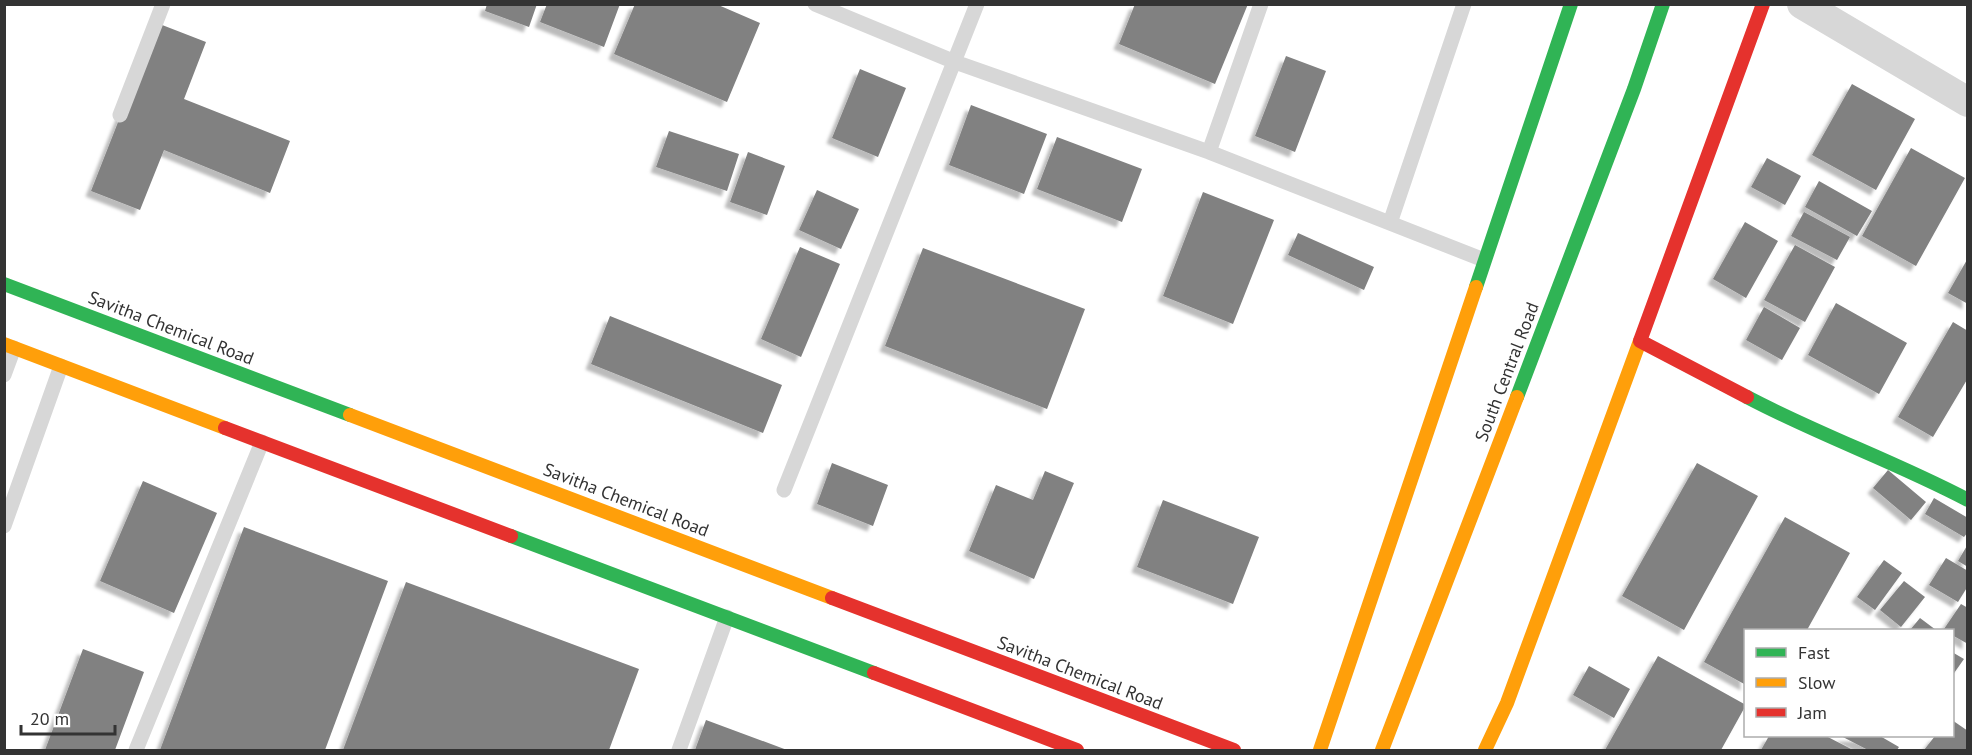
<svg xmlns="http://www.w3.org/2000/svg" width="1972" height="755" viewBox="0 0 1972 755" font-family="'PT Sans',sans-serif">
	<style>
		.building { fill: #818181; filter: url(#shadow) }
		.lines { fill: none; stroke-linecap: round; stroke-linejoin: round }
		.lane { stroke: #d7d7d7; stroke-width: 15 }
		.street { stroke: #d7d7d7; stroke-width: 30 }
		.fast { stroke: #30b455; stroke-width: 14 }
		.slow { stroke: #ff9f0a; stroke-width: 14 }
		.jam { stroke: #e5322d; stroke-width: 14 }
		.labels { text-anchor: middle; stroke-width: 6; stroke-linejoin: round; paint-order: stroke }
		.street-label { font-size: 18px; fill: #333; stroke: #fff }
	</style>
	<defs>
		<filter id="shadow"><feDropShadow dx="-5.5" dy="5.5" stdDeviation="1.5" flood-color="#0004"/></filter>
	</defs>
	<rect width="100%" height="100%" fill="#fff"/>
	<!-- building -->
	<path class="building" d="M487,4H537L529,27L485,11Z
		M547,4H620L604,47L540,22Z
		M635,4H716L760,23L727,102L614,54Z
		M1135,4H1248L1215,84L1119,44Z
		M157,23L206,42L184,99L290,141L270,193L164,150L140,210L91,191Z
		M1286,56L1326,71L1295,152L1255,136Z
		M860,69L906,88L878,157L832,138Z
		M1852,84L1915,119L1876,190L1812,155Z
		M971,105L1047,134L1024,194L949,165Z
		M669,131L739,154L727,191L656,167Z
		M1057,137L1142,169L1122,222L1037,189Z
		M1911,148L1965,178L1916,266L1862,236Z
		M748,152L785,166L767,215L730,202Z
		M1767,158L1801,176L1785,205L1751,187Z
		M1819,181L1872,211L1857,236L1805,207Z
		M817,190L859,209L841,249L799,230Z
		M1203,192L1274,220L1233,324L1163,296Z
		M1804,212L1850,237L1837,260L1791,236Z
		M1745,222L1778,241L1746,298L1713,279Z
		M1298,233L1374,267L1364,290L1288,255Z
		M1795,245L1835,267L1805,322L1764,300Z
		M800,247L840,264L801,357L761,339Z
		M923,248L1085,309L1047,409L885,346Z
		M1968,258V304L1948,293Z
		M1836,303L1907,343L1879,394L1808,355Z
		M1764,307L1800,328L1782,360L1746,340Z
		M610,316L782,385L763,433L591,364Z
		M1953,322L1968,331V378L1933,437L1898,417Z
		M832,463L888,485L873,526L817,504Z
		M1697,463L1758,496L1684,630L1622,596Z
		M1888,470L1926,502L1911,520L1873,488Z
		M1045,471L1074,483L1034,579L969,551L996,485L1033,500Z
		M143,481L217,513L174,613L100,581Z
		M1934,498L1968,518V532L1964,537L1925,514Z
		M1163,500L1259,537L1233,604L1137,567Z
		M1785,517L1850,553L1807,630H1746V685L1704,662Z
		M244,527L388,581L325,750H160Z
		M1968,544V567L1958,561Z
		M1946,558L1968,571V586L1958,602L1929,585Z
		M1884,560L1902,573L1875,610L1857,597Z
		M1904,581L1925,597L1901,627L1880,610Z
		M406,582L639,669L609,750H343Z
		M1961,604L1968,608V644L1952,635V630L1944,629Z
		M1920,618L1936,630H1910Z
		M83,649L144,672L115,750H45Z
		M1952,652L1964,659L1952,676Z
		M1658,656L1746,705L1721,750H1605Z
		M1589,666L1630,689L1614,718L1573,695Z
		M706,720L787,750H695Z
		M1952,720L1968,731V750H1924L1935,736H1952Z
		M1769,736H1826L1853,750H1761Z
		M1841,736H1880L1899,747L1897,750H1868Z"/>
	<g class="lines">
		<!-- lane -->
		<path class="lane" d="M815,4L955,62L1209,152L1484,260
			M120,115L163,4
			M1209,152L1261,4
			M1390,223L1464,4
			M4,375L14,348
			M784,490L977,4
			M4,526L61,366
			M136,750L262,442
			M679,750L727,617"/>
		<!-- street -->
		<path class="street" d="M1802,4L1968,102"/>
		<!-- fast -->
		<path class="fast" d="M4,284L350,415
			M1476,287L1571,4
			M1517,397L1634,89L1663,4
			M1747,397C1819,435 1896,462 1968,500
			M511,536L874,673"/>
		<!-- slow -->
		<path class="slow" d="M4,344L225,428
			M350,415L832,598
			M1320,750L1476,287
			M1382,750L1517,397
			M1485,750L1507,703L1640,341"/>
		<!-- jam -->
		<path class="jam" d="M1747,397L1640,341L1763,4
			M225,428L511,536
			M832,598L1234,750
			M874,673L1077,750"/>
	</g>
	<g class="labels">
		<!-- street labels -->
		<g class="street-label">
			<text transform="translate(171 328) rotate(21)" y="6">Savitha Chemical Road</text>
			<text transform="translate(1507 372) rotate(-69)" y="6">South Central Road</text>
			<text transform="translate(626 500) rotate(21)" y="6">Savitha Chemical Road</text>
			<text transform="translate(1080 673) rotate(21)" y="6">Savitha Chemical Road</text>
		</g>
	</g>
	<!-- border -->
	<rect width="1972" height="755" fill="none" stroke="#333333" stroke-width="12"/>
	<!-- legend -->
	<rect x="1744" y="629" width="210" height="108" fill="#ffffff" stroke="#adadad" stroke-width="1.5"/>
	<rect x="1756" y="648" width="30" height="9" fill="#30b455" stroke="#adadad" stroke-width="1.5"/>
	<text x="1798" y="659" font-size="18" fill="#333333">Fast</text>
	<rect x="1756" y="678" width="30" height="9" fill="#ff9f0a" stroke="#adadad" stroke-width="1.5"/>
	<text x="1798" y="689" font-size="18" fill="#333333">Slow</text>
	<rect x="1756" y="708" width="30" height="9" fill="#e5322d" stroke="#adadad" stroke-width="1.5"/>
	<text x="1798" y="719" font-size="18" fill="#333333">Jam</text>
	<!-- scale -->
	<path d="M21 725v9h94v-9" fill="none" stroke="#333333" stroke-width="3"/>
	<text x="30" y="725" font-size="18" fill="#333333" stroke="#ffffff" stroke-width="4.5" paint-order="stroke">20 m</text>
</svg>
